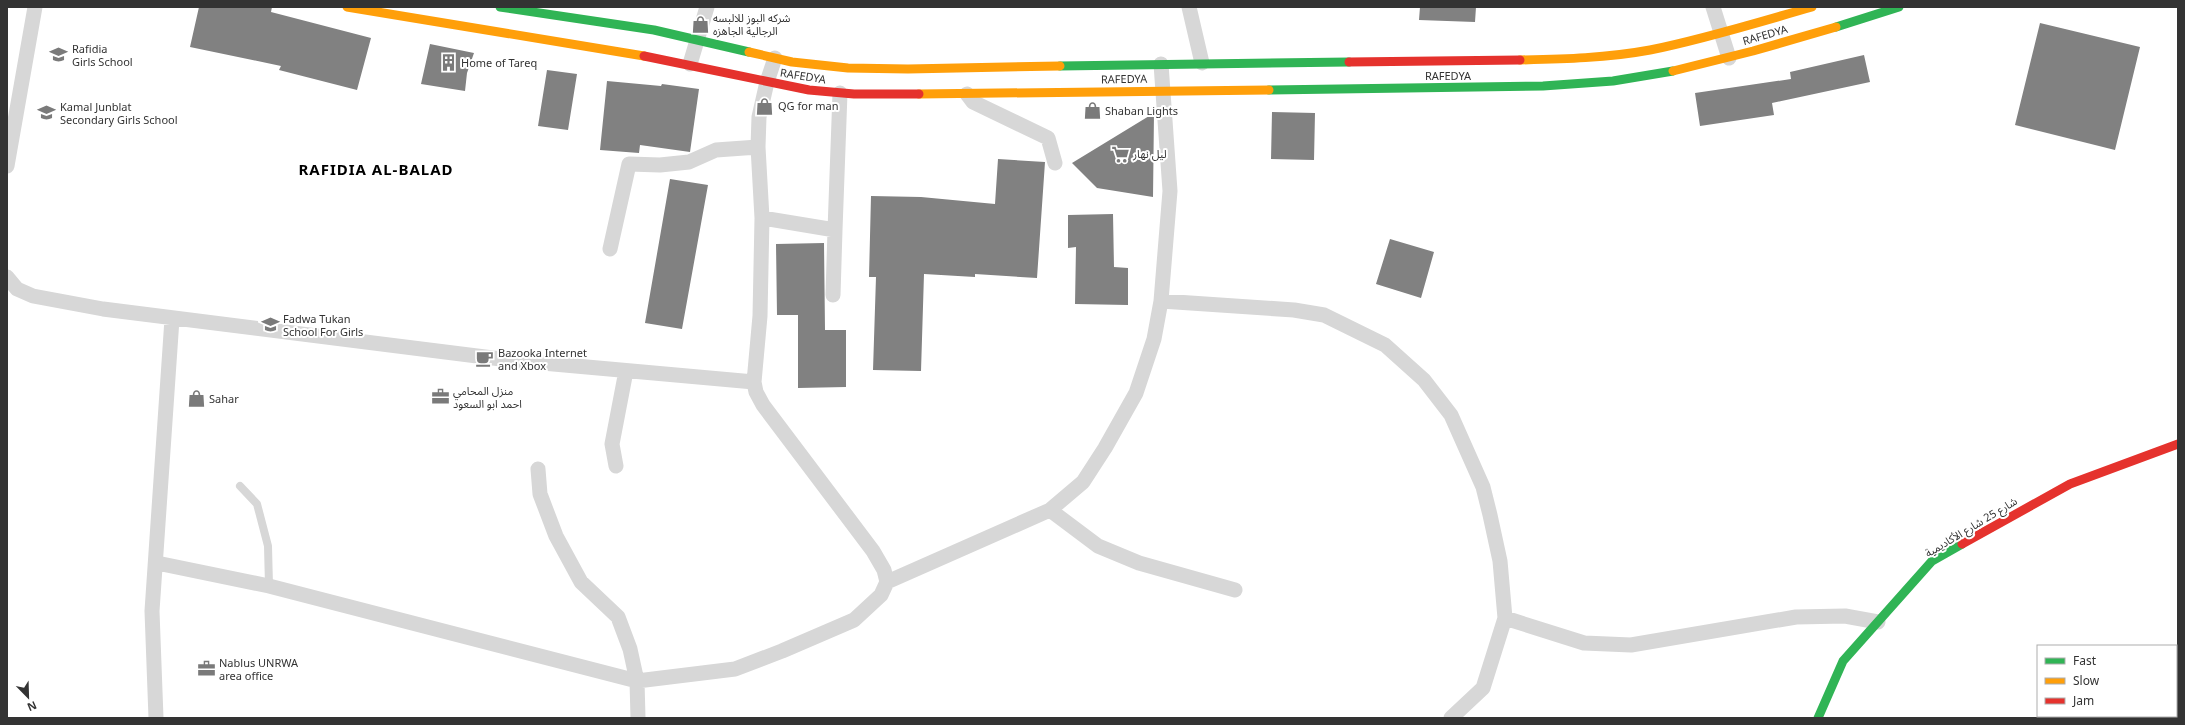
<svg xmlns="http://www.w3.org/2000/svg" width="2185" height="725" viewBox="0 0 2185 725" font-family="'Noto Sans','Noto Sans Arabic',sans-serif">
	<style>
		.building { fill: #818181 }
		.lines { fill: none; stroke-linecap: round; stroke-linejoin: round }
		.lane { stroke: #d7d7d7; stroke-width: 8 }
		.street { stroke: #d7d7d7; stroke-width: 15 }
		.fast { stroke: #30b455; stroke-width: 9 }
		.slow { stroke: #ff9f0a; stroke-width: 9 }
		.jam { stroke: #e5322d; stroke-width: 9 }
		.labels { text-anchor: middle; stroke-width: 4; stroke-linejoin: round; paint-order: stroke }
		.poi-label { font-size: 11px; fill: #333; stroke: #fff; text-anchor: start }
		.street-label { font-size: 11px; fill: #333; stroke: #fff }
		.district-label { font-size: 15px; font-weight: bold; letter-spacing: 1px; fill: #000; stroke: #fff }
	</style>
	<rect width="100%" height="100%" fill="#fff"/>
	<!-- building -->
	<path class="building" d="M199,7H272L271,12L371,38L357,90L279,70L281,66L190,47Z
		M1420,7H1476L1475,22L1419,20Z
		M2040,23L2140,47L2115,150L2015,125Z
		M430,44L474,53L467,73L465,91L421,84Z
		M1864,55L1870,82L1772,103L1774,115L1700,126L1695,93L1791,79L1790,72Z
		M547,70L577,74L568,130L538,126Z
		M607,81L661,86L662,84L699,89L690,152L640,145L639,153L600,150Z
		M1272,112L1315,113L1314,160L1271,159Z
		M1154,113L1153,197L1097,188L1072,163Z
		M998,159L1045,162L1037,278L975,274V277L924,274L921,371L873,370L876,277H869L871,196L921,197L995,204Z
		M670,179L708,185L682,329L645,323Z
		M1113,214L1114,267L1128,268V305L1075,304L1076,247L1068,248V215Z
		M1390,239L1434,252L1421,298L1376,284Z
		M824,243L825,330H846V387L798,388V315H777L776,244Z"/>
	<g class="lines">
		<!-- lane -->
		<path class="lane" d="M240,486L257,504L268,546L269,586"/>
		<!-- street -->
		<path class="street" d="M1189,7L1202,63
			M1713,7L1729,58
			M690,64L707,7
			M967,94L973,102L1048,138L1055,163
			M7,166L35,7
			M762,218L835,230L840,93
			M610,249L629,164L660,165L689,162L716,150L758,147
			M7,277L17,289L33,296L103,309L509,360L754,382
			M833,295L835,230
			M1161,301L1294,310L1324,315L1385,345L1424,380L1451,415L1483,487L1490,515L1500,561L1505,618L1483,688L1451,718
			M616,466L612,444L626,371
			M538,469L540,494L556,536L581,582L618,617L630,649L637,681L638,718
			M1050,510L1098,546L1139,563L1235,590
			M157,563L269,586L637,681L735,669L782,651L854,620L881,595L887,582L884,570L873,551L763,405L756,392L754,382L760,316L762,218L758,147L759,117L767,82L775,58
			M887,582L1050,510L1083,482L1105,448L1136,393L1154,339L1161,301L1170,191L1161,64
			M1505,618L1584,643L1631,645L1796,617L1845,616L1878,622
			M156,718L152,611L172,319"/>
		<!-- fast -->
		<path class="fast" d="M500,7L654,30L749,52
			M1836,27L1899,7
			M1060,66L1349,62
			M1269,90L1543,86L1613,81L1673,71
			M1818,718L1843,661L1932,561L1962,544"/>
		<!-- slow -->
		<path class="slow" d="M347,7L644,56
			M749,52L792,62L848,68L908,69L1060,66
			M1520,60C1564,59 1607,58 1650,50C1705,39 1759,22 1812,7
			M1673,71L1753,51L1836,27
			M919,94L1269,90"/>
		<!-- jam -->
		<path class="jam" d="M644,56L809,90L854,94H919
			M1349,62L1520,60
			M1962,544L2070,484L2178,444"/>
	</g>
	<!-- icons -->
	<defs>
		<symbol id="shop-bare" viewBox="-9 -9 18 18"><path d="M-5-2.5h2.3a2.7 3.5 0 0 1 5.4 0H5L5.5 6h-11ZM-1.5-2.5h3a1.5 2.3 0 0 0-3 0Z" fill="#7a7a7a" stroke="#fff" stroke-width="2.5" paint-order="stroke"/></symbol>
		<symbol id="school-bare" viewBox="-9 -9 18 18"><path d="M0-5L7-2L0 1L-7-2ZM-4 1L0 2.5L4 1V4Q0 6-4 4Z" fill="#7a7a7a" stroke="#fff" stroke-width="2.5" paint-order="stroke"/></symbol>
		<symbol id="building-bare" viewBox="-9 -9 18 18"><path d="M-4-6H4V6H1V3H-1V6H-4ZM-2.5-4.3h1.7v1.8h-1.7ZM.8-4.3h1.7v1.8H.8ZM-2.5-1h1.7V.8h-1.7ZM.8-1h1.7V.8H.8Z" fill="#7a7a7a" stroke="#fff" stroke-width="2.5" paint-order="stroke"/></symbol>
		<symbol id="supermarket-bare" viewBox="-9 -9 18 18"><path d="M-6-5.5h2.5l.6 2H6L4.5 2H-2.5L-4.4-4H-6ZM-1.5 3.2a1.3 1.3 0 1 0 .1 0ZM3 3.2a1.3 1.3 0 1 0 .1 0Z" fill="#7a7a7a" stroke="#fff" stroke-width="2.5" paint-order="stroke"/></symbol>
		<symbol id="cafe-bare" viewBox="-9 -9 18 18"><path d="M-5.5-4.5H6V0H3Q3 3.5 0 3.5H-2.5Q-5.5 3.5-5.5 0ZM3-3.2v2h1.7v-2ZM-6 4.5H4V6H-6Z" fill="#7a7a7a" stroke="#fff" stroke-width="2.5" paint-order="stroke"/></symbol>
		<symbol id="office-bare" viewBox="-9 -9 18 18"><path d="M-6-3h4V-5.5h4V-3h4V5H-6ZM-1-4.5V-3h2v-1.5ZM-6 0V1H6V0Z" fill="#7a7a7a" stroke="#fff" stroke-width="2.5" paint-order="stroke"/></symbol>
	</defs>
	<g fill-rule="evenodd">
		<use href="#shop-bare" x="688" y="12" width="25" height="25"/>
		<use href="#school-bare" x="46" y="42" width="25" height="25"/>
		<use href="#building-bare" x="436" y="50" width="25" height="25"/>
		<use href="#shop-bare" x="752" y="94" width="25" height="25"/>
		<use href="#shop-bare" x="1080" y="98" width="25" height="25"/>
		<use href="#school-bare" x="34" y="100" width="25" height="25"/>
		<use href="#supermarket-bare" x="1108" y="142" width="25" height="25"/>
		<use href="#school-bare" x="258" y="312" width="25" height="25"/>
		<use href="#cafe-bare" x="472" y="346" width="25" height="25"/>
		<use href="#office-bare" x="428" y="384" width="25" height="25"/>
		<use href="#shop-bare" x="184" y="386" width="25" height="25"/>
		<use href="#office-bare" x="194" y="656" width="25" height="25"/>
	</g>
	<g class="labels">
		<!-- poi labels -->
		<g class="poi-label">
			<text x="713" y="22">شركه البوز للالبسه<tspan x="713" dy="13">الرجالية الجاهزه</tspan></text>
			<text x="72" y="53">Rafidia<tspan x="72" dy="13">Girls School</tspan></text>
			<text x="461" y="67">Home of Tareq</text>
			<text x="778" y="110">QG for man</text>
			<text x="60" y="111">Kamal Junblat<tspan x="60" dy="13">Secondary Girls School</tspan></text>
			<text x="1105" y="115">Shaban Lights</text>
			<text x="1133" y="158">ليل نهار</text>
			<text x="283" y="323">Fadwa Tukan<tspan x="283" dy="13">School For Girls</tspan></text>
			<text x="498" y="357">Bazooka Internet<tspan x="498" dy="13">and Xbox</tspan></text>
			<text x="453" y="395">منزل المحامي<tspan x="453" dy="13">احمد ابو السعود</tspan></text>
			<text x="209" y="403">Sahar</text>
			<text x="219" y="667">Nablus UNRWA<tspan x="219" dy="13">area office</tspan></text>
		</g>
		<!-- street labels -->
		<g class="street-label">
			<text transform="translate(1765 35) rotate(-16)" y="4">RAFEDYA</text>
			<text transform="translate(803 76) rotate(9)" y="4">RAFEDYA</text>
			<text x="1448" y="80">RAFEDYA</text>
			<text transform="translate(1124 79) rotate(-1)" y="4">RAFEDYA</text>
			<text transform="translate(1971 527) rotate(-31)" y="4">شارع 25 شارع الأكاديمية</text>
		</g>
		<!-- district labels -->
		<g class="district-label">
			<text x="376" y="175">RAFIDIA AL-BALAD</text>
		</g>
	</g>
	<!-- border -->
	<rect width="2185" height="725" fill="none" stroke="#333333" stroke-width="16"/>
	<!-- legend -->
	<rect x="2037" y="645" width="140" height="72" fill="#ffffff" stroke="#adadad"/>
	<rect x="2045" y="658" width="20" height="6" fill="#30b455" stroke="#adadad"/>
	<text x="2073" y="665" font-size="12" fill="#333333">Fast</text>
	<rect x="2045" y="678" width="20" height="6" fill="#ff9f0a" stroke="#adadad"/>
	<text x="2073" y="685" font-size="12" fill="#333333">Slow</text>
	<rect x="2045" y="698" width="20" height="6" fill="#e5322d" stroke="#adadad"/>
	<text x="2073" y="705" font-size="12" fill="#333333">Jam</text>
	<!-- north arrow -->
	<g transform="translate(28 697) rotate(157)" stroke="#ffffff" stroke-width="3" paint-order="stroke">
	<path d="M0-3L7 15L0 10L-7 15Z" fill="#333333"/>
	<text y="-6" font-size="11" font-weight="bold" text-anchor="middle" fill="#333333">N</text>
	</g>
</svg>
